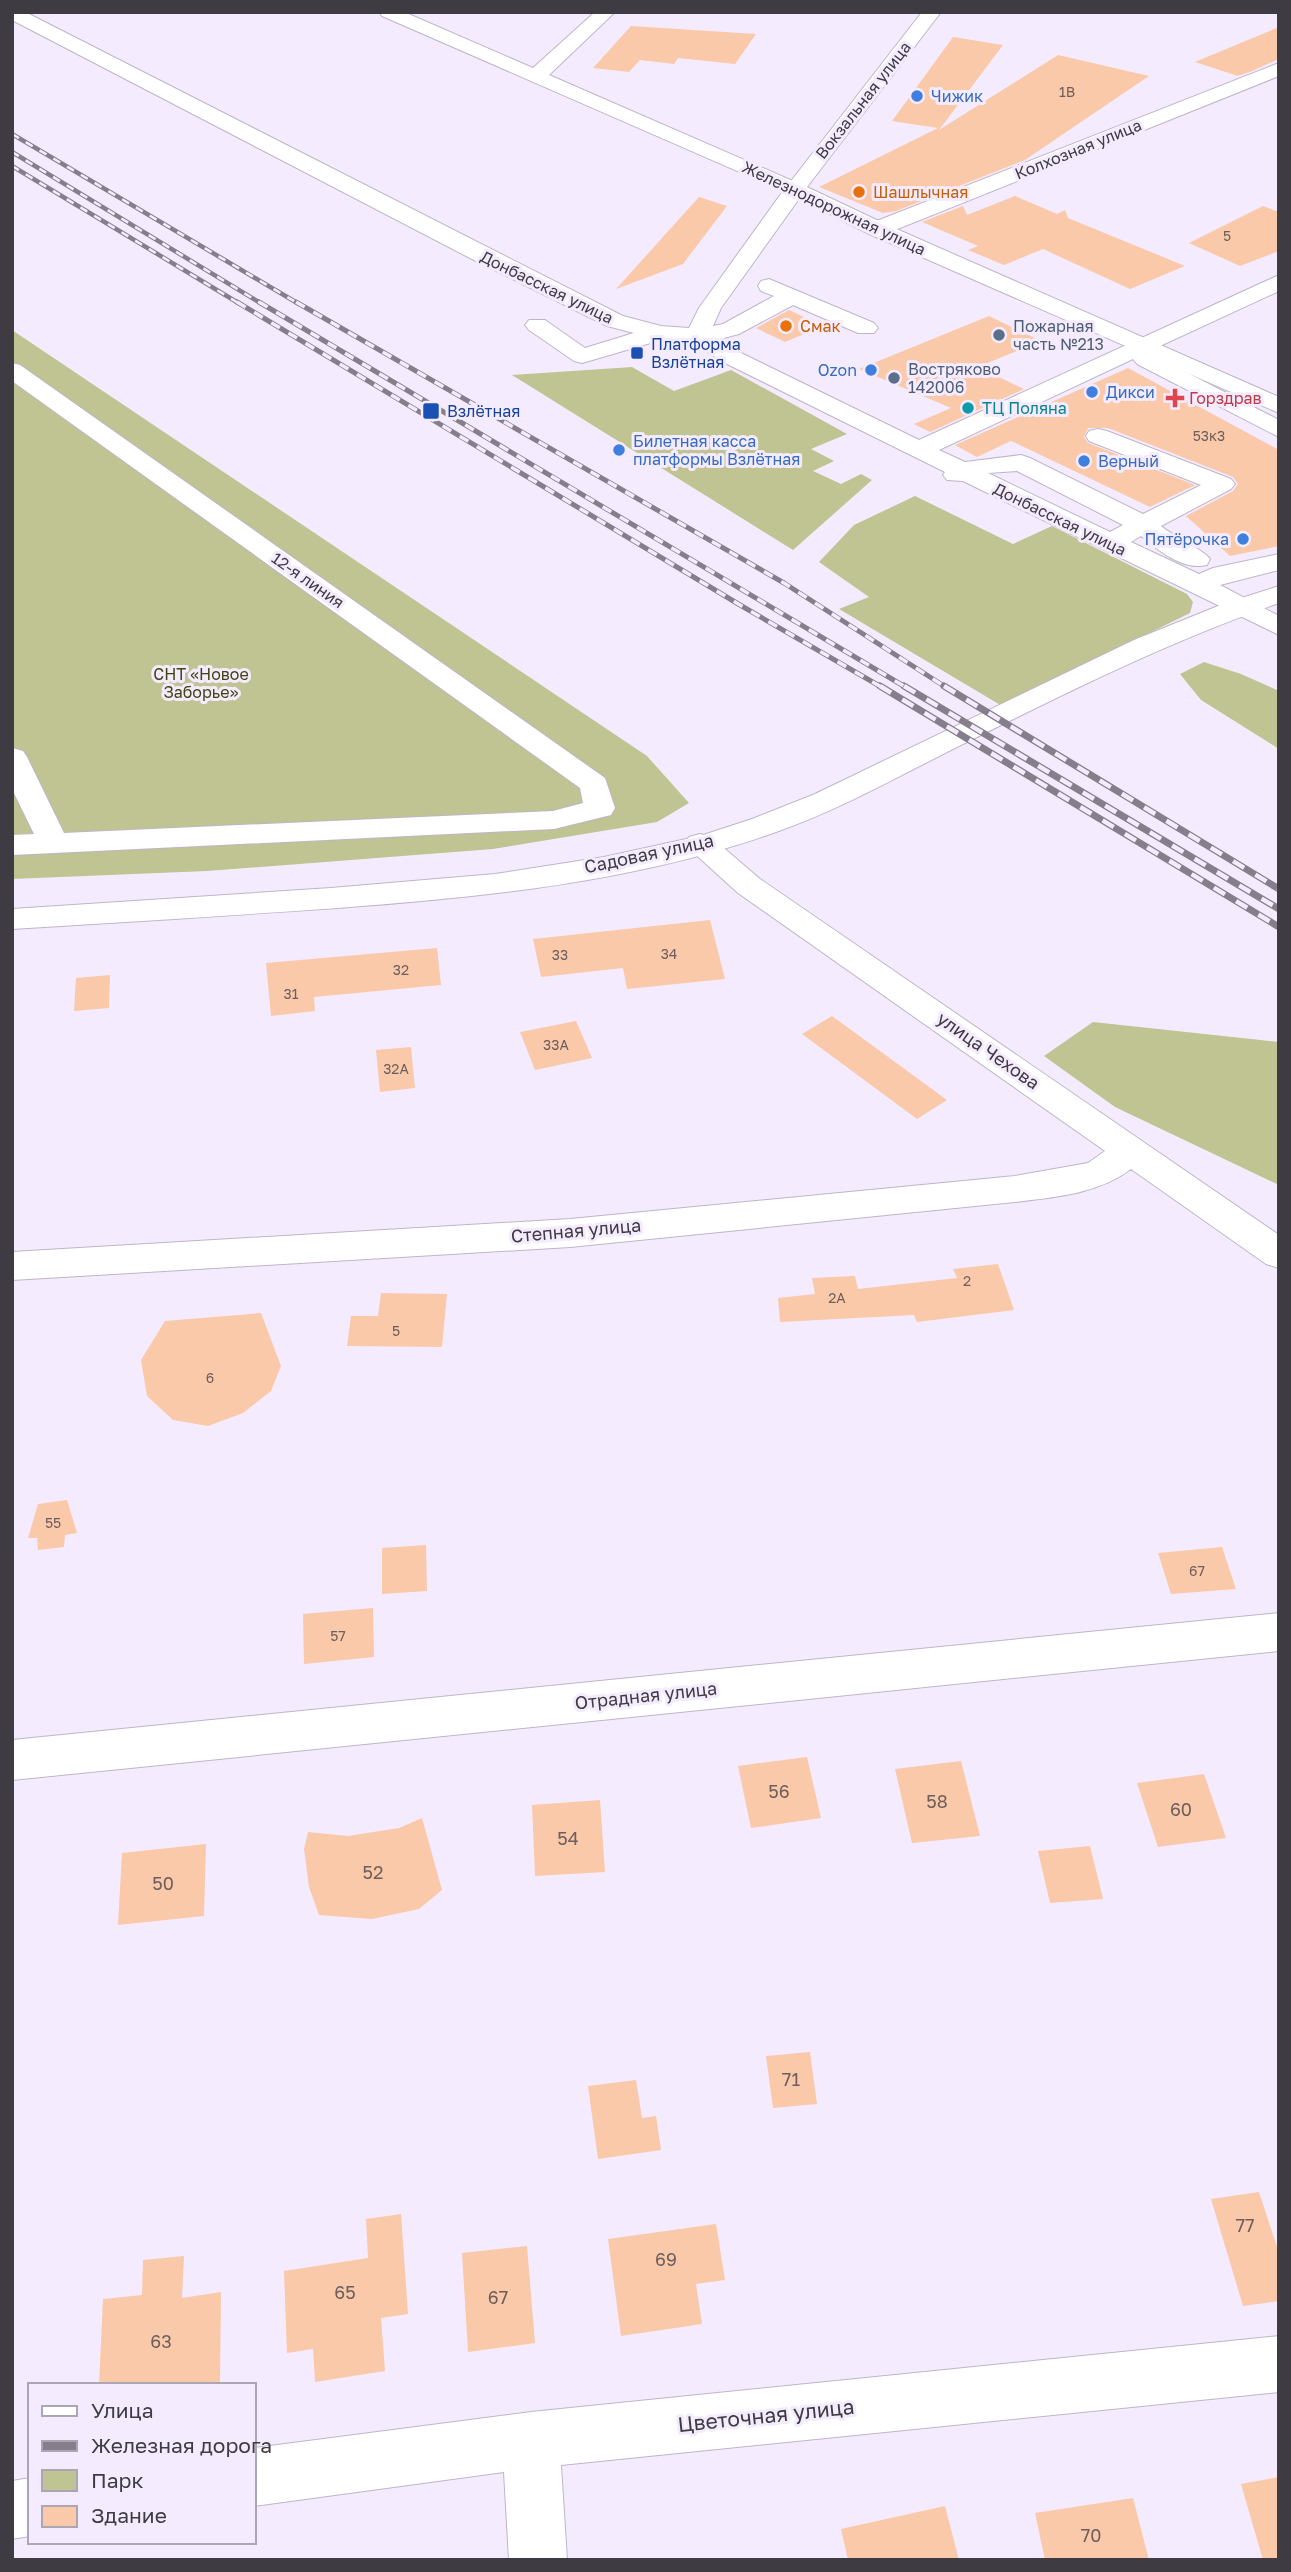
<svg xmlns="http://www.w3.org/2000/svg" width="1291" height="2572" viewBox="0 0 1291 2572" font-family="'Golos Text',sans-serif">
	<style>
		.green { fill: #c0c392 }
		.building { fill: #f9c9a9 }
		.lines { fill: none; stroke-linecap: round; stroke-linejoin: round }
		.minor-casing { stroke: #bfb5c7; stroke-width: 2 }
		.major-casing { stroke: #bfb5c7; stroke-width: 2 }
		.minor { fill: #fff; fill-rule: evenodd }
		.major { fill: #fff; fill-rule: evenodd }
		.rail-far2-casing { stroke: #867f8b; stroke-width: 4.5 }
		.rail-far1-casing { stroke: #867f8b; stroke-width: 5 }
		.rail-casing { stroke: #867f8b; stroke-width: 7 }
		.rail-far2 { stroke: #f5ebfe; stroke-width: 2.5; stroke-dasharray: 8; stroke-linecap: butt }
		.rail-far1 { stroke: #f5ebfe; stroke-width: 3.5; stroke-dasharray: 10; stroke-linecap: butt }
		.rail { stroke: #f5ebfe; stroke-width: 4.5; stroke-dasharray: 13; stroke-linecap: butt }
		.shop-dot { fill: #3f7fe0; stroke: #f5ebfe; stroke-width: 2.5 }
		.food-dot { fill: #e8710a; stroke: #f5ebfe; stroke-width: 2.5 }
		.service-dot { fill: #5c6f8a; stroke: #f5ebfe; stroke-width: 2.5 }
		.transit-dot { fill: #1a4fb4; stroke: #f5ebfe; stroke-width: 2.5 }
		.health-dot { fill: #e0444e; stroke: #f5ebfe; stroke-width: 2.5 }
		.culture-dot { fill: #0f9aa8; stroke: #f5ebfe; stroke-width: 2.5 }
		.labels { text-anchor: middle; stroke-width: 6; stroke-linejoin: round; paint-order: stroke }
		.number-label { font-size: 14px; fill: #6e5e5c }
		.far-shop-label { font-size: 16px; fill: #366cbe; stroke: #f5ebfe; text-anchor: start }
		.far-street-label { font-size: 16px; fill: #3f3b42; stroke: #f5ebfe }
		.far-food-label { font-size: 16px; fill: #c56008; stroke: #f5ebfe; text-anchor: start }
		.far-service-label { font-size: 16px; fill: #4e5e75; stroke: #f5ebfe; text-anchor: start }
		.far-transit-label { font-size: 16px; fill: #164399; stroke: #f5ebfe; text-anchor: start }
		.far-health-label { font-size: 16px; fill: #be3a42; stroke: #f5ebfe; text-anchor: start }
		.far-culture-label { font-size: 16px; fill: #0d838f; stroke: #f5ebfe; text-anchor: start }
		.far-park-label { font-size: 16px; fill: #424310; stroke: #f5ebfe }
		.street-label { font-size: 18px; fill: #3f3b42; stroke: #f5ebfe }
		.near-number-label { font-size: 18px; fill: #6e5e5c }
		.near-street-label { font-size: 21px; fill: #3f3b42; stroke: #f5ebfe }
	</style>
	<rect width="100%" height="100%" fill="#f5ebfe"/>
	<!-- green -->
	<path class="green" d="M12,330L647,756L689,803L657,822L493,849L207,871L12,879Z
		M632,367L674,391L731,370L847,434L811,449L834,461L813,471L841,484L861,474L872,480L793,550L512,375Z
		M915,496L1013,544L1052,526L1187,594L1193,602L1190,613L1002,706L839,609L869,597L819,562L854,525Z
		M1204,662L1241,674L1279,691V749L1201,700L1180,674Z
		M1093,1022L1279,1042V1185L1115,1107L1044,1056Z"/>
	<!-- building -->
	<path class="building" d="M631,26L756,34L735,64L678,58L674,64L640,60L629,72L593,68Z
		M1279,27V59L1252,71L1238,76L1195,62Z
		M953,37L1003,45L939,130L1058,55L1149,76L1025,160L896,211L883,213L819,187L938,128L892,121Z
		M1015,196L1057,214L1065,210L1068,218L1185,266L1130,289L1043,249L1004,265L968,250L978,246L922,222L963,206L967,215Z
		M699,197L727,206L683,264L616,289Z
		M1263,206L1279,212V251L1240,266L1189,243Z
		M789,310L823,326L785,342L756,328Z
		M989,316L1041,341L978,367L1024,389L930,432L914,424L951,408L859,369Z
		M1128,368L1279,450V546L1230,556L1186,516L1233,491L1238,484L1233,477L1108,428H1088L1084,437L1088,443L1195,485L1150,507L1011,441L977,457L955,445Z
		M710,920L725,979L627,989L623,968L541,977L533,939Z
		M437,948L441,985L314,997L315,1011L271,1016L266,963Z
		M110,975L109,1008L74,1011L76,978Z
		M832,1016L947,1100L917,1119L802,1034Z
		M576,1021L592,1058L535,1070L520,1032Z
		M411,1047L415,1088L380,1092L376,1050Z
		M998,1264L1014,1310L917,1322L914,1315L780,1322L778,1298L815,1294L812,1278L855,1276L858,1289L957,1278L953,1269Z
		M381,1293L447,1294L442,1347L347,1346L351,1316H378Z
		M261,1313L281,1366L271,1391L243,1413L208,1426L173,1420L147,1396L141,1360L165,1321Z
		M67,1500L77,1533L65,1535L64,1547L38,1550L37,1538H28L38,1504Z
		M426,1545L427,1591L382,1594V1548Z
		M1222,1547L1236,1589L1171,1594L1158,1553Z
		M373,1608L374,1657L304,1664L303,1614Z
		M807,1757L821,1818L751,1828L738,1766Z
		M961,1761L980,1836L912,1843L895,1769Z
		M1204,1774L1226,1838L1158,1847L1137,1783Z
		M600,1800L605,1872L535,1876L532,1805Z
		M422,1818L442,1890L419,1909L372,1919L319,1915L309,1887L304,1849L308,1832L348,1836L399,1828Z
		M206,1844L204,1916L118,1925L122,1853Z
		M1090,1846L1103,1899L1050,1903L1038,1851Z
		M810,2052L817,2104L773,2108L766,2056Z
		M636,2080L642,2118L656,2116L661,2150L598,2159L588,2086Z
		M1259,2192L1279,2253V2301L1243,2306L1211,2199Z
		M401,2214L408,2314L381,2318L385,2371L315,2382L313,2349L287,2353L284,2271L368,2258L366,2219Z
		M716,2224L725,2280L696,2284L702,2324L621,2336L608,2239Z
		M527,2246L535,2343L468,2352L462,2253Z
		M184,2256L182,2298L221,2292L220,2385H99L103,2299L142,2295L143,2260Z
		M1279,2477V2560H1263L1241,2484Z
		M1133,2498L1149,2560H1045L1035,2513Z
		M945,2506L959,2560H848L841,2529Z"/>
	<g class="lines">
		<defs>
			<path id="minor" d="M12,12H25L623,316L661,326L689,328L699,308L783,191L382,16L379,12H404L533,68L595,12H615L549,75L802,185L806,189L721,308L713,326L723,324L774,296L761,291L758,286L761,281L769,279L874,323L878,328L874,333H858L793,305L739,334L720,339L737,351L919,440L1279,275V291L1147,352L1279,420V437L1137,364L1133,359L939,450L965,462L1021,455L1030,458L1143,514L1201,485L1089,441L1086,436L1089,431L1098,429L1107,431L1231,479L1235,484L1231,489L1161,526C1173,536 1204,550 1210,559L1207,565C1183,571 1158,550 1141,536L1131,542L1199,574L1213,568L1279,554V570L1220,585L1279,616V635L963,481L947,480L943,475L945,472L721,361L695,343L661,340L582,363L574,361L529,330L525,325L529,320H545L585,348L634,333L607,326L468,257L12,20ZM1017,471L1123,525L1110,532L988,473Z
				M1279,63V76L885,234H869L866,229L869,224Z
				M12,363L20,365L605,778L615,808L611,815L554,829L12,855V835L34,834L12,789V748L23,751L27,757L64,833L553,811L583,803L580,788L12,381Z
				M700,834L711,837L760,879L1279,1235V1268L1266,1264L1131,1169C1098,1194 1055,1197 1015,1202L570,1247L12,1280V1252L570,1219L1015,1176L1088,1163L1105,1151L738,893L684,844L689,837Z
				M1279,1613V1651L12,1780V1740Z
				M1279,2336V2392L561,2465L567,2560H509L504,2472L254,2506V2448L531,2412Z
				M30,2478V2536L12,2539V2481Z"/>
			<path id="major" d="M922,12H941L807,187L885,224L1279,397V413L869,234L788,193L784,189L788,185Z
				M1279,586V603C1167,642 1062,695 957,747C897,777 839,810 776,832C635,882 486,897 338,908C229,916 121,922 12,929V909L331,888L495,874L604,857L700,836L752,819L815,794L1134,640L1223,604Z"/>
		</defs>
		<!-- minor casing -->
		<use href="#minor" class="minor-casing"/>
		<!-- major casing -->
		<use href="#major" class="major-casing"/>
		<!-- minor -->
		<use href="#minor" class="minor"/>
		<!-- major -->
		<use href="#major" class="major"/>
		<defs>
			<path id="rail-far2" d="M12,134L299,304
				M12,152L262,304
				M12,166L240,304"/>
			<path id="rail-far1" d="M237,302L740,605L883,688
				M259,302L907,688
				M296,302L784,583L947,688"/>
			<path id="rail" d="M880,686L1279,927
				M904,686L1279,909
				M944,686L1279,889"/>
		</defs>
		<!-- rail-far2 casing -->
		<use href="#rail-far2" class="rail-far2-casing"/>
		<!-- rail-far1 casing -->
		<use href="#rail-far1" class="rail-far1-casing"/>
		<!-- rail casing -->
		<use href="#rail" class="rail-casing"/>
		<!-- rail-far2 -->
		<use href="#rail-far2" class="rail-far2"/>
		<!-- rail-far1 -->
		<use href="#rail-far1" class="rail-far1"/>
		<!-- rail -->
		<use href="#rail" class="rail"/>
	</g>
	<!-- markers -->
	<g class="shop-dot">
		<circle cx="917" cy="96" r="7"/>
		<circle cx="871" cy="370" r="7"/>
		<circle cx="1092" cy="392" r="7"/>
		<circle cx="619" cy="450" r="7"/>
		<circle cx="1084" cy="461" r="7"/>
		<circle cx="1243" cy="539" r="7"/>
	</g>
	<g class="food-dot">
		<circle cx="859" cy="192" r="7"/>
		<circle cx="786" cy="326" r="7"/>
	</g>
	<g class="service-dot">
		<circle cx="999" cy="335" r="7"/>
		<circle cx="894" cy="378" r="7"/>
	</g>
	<g class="transit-dot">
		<rect x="630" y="346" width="14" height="14" rx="3.5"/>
		<rect x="422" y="402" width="18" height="18" rx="3.5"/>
	</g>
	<path class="health-dot" d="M1171.5 387.5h7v7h7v7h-7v7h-7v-7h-7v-7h7z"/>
	<circle class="culture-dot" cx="968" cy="408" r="7"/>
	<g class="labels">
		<!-- number labels -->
		<g class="number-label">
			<text x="1067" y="97">1В</text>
			<text x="1227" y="241">5</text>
			<text x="1209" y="441">53к3</text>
			<text x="669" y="959">34</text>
			<text x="560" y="960">33</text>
			<text x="401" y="975">32</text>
			<text x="291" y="999">31</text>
			<text x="556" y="1050">33А</text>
			<text x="396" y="1074">32А</text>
			<text x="967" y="1286">2</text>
			<text x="837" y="1303">2А</text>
			<text x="396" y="1336">5</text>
			<text x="210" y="1383">6</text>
			<text x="53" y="1528">55</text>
			<text x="1197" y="1576">67</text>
			<text x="338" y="1641">57</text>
		</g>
		<!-- far-shop labels -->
		<g class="far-shop-label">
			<text x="931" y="102">Чижик</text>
			<text x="857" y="376" text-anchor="end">Ozon</text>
			<text x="1106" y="398">Дикси</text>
			<text x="633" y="447">Билетная касса<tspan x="633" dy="18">платформы Взлётная</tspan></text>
			<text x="1098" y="467">Верный</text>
			<text x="1229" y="545" text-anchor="end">Пятёрочка</text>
		</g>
		<!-- far-street labels -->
		<g class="far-street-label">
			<text transform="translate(863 100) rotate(-52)" y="6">Вокзальная улица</text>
			<text transform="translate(1078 149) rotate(-22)" y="6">Колхозная улица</text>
			<text transform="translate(834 208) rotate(25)" y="6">Железнодорожная улица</text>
			<text transform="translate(547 287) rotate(26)" y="6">Донбасская улица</text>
			<text transform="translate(1060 519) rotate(26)" y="6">Донбасская улица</text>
			<text transform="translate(308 580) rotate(35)" y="6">12-я линия</text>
		</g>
		<!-- far-food labels -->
		<g class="far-food-label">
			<text x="873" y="198">Шашлычная</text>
			<text x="800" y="332">Смак</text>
		</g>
		<!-- far-service labels -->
		<g class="far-service-label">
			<text x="1013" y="332">Пожарная<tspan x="1013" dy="18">часть №213</tspan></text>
			<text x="908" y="375">Востряково<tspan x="908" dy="18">142006</tspan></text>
		</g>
		<!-- far-transit labels -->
		<g class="far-transit-label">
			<text x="651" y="350">Платформа<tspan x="651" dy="18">Взлётная</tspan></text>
			<text x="447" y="417">Взлётная</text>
		</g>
		<!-- far-health labels -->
		<g class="far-health-label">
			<text x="1189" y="404">Горздрав</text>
		</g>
		<!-- far-culture labels -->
		<g class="far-culture-label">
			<text x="982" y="414">ТЦ Поляна</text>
		</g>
		<!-- far-park labels -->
		<g class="far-park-label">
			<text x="201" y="680">СНТ «Новое<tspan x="201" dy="18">Заборье»</tspan></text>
		</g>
		<!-- street labels -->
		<g class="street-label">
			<text transform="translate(649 854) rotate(-12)" y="6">Садовая улица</text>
			<text transform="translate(988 1051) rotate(35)" y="6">улица Чехова</text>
			<text transform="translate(576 1231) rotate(-5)" y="6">Степная улица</text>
			<text transform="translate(646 1696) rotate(-6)" y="6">Отрадная улица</text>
		</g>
		<!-- near-number labels -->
		<g class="near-number-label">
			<text x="779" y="1798">56</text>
			<text x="937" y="1808">58</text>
			<text x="1181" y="1816">60</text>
			<text x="568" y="1845">54</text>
			<text x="373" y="1879">52</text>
			<text x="163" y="1890">50</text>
			<text x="791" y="2086">71</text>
			<text x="1245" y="2232">77</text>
			<text x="666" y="2266">69</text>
			<text x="345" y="2299">65</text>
			<text x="498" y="2304">67</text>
			<text x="161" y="2348">63</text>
			<text x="1091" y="2542">70</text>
		</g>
		<!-- near-street labels -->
		<g class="near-street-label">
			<text transform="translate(766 2416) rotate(-6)" y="7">Цветочная улица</text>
		</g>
	</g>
	<!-- border -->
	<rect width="1291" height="2572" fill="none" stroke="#3f3b42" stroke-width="28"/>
	<!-- legend -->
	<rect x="28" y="2383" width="228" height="161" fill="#f5ebfe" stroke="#aca5b3" stroke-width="2"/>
	<rect x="42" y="2406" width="35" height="10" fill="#ffffff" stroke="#aca5b3" stroke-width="2"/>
	<text x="91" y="2418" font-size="21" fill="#3f3b42">Улица</text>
	<rect x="42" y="2441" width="35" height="10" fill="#867f8b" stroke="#aca5b3" stroke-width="2"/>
	<text x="91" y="2453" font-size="21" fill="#3f3b42">Железная дорога</text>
	<rect x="42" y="2470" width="35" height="21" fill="#c0c392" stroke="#aca5b3" stroke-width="2"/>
	<text x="91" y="2488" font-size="21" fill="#3f3b42">Парк</text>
	<rect x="42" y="2506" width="35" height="21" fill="#f9c9a9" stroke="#aca5b3" stroke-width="2"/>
	<text x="91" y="2523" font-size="21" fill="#3f3b42">Здание</text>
</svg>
